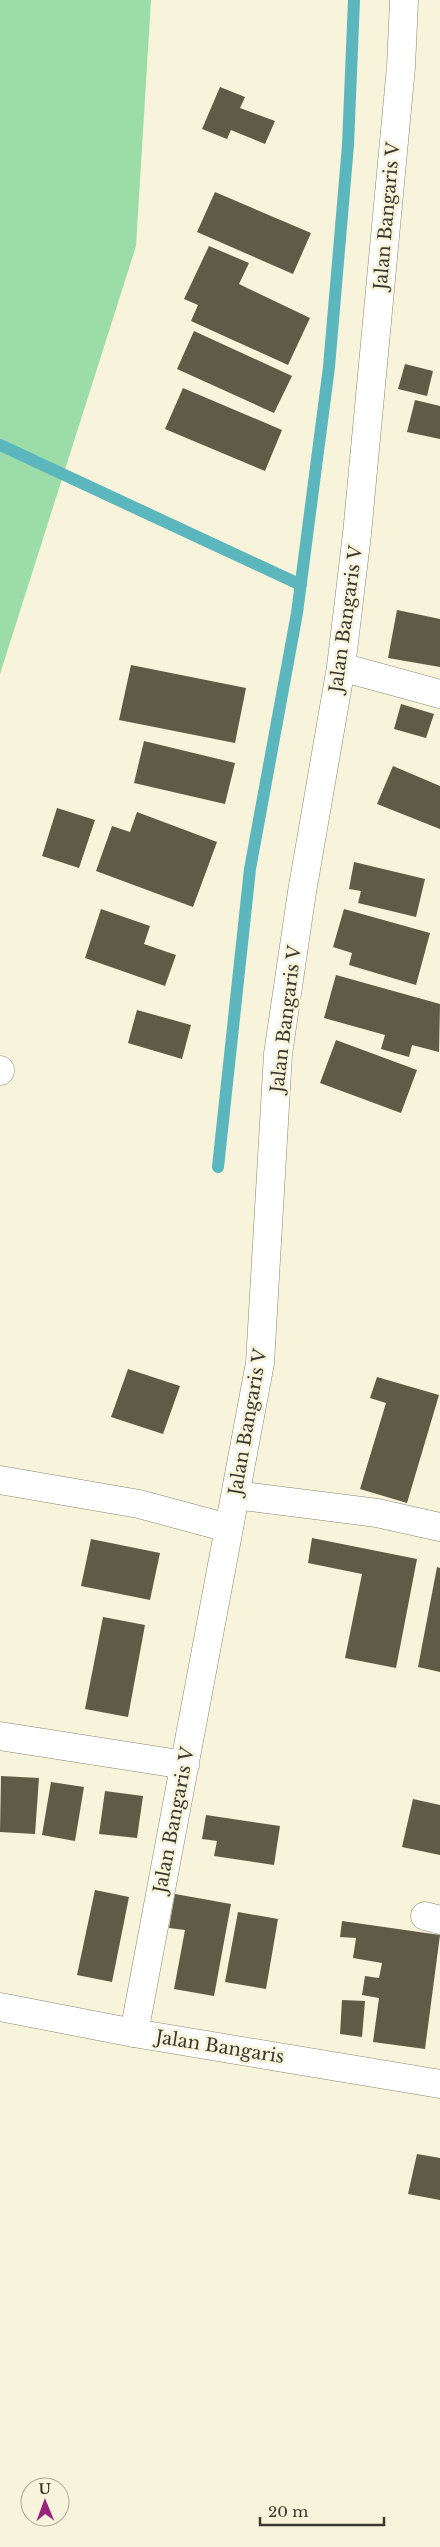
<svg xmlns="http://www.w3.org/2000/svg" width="440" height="2547" viewBox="0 0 440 2547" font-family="'Libre Baskerville',serif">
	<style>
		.green { fill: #9cdca8 }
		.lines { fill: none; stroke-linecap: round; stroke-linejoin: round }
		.stream { stroke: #5bb7bd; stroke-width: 12 }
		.building { fill: #5f5b46 }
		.minor-casing { stroke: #8a866f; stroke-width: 29 }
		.tertiary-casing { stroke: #8a866f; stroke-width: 29 }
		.minor { stroke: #fff; stroke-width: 28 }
		.tertiary { stroke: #fff; stroke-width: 28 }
		.labels { text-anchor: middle; stroke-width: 5; stroke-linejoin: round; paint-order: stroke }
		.street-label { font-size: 18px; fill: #3a382e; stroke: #f8f4db }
	</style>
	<rect width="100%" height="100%" fill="#f8f4db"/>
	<!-- green -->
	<path class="green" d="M0,0H151L136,246L0,674Z"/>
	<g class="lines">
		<!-- stream -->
		<path class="stream" d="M0,445L301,585
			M218,1167L250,869L297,613L329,367L348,145L354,0"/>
	</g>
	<!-- building -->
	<path class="building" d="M220,87L245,97L240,108L275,121L265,144L231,130L227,139L202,129Z
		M215,192L311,233L293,274L197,232Z
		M209,246L249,263L239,284L310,318L288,365L191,321L198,305L184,299Z
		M194,331L292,376L274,413L177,369Z
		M405,364L433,371L427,396L398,389Z
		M183,388L282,430L265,471L165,429Z
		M415,400L440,406V439L407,432Z
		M397,610L440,619V667L388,658Z
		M131,665L246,688L235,743L119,720Z
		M401,704L434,714L426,738L394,729Z
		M144,741L235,763L225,804L134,783Z
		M393,766L440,786V829L377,804Z
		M57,808L95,820L79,868L42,856Z
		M137,812L217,842L193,907L96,871L112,826L130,832Z
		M354,862L425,879L416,917L358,903L361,891L349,889Z
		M101,909L150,926L144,944L176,955L165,986L85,958Z
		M344,909L430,933L416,985L349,965L352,953L333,947Z
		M336,975L440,1004L439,1052L412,1045L409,1057L381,1049L385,1035L324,1018Z
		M137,1010L191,1025L182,1059L128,1043Z
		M336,1040L417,1070L401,1113L320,1083Z
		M128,1369L180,1386L163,1434L111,1417Z
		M377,1377L439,1395L407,1503L360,1489L386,1403L370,1398Z
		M312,1538L417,1559L396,1668L345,1658L362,1574L308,1563Z
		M91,1539L160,1553L150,1600L81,1586Z
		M437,1567L440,1568V1672L418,1667Z
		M103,1617L145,1625L128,1717L85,1709Z
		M1,1776L39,1778L35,1834L0,1832Z
		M51,1782L84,1787L75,1841L42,1835Z
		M105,1791L143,1796L137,1838L99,1834Z
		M413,1799L440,1805V1855L402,1847Z
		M206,1815L280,1826L274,1865L214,1856L217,1841L202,1839Z
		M95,1890L129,1897L112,1982L77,1975Z
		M175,1894L231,1904L214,1996L174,1989L185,1930L169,1928Z
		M238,1912L278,1919L266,1989L225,1982Z
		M342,1921L440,1935L425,2049L373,2042L379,1998L362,1995L365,1976L379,1978L382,1963L353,1958L356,1938L340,1937Z
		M342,2000L365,2001L362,2037L340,2034Z
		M417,2154L440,2158V2200L408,2194Z"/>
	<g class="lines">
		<defs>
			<path id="minor" d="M341,667L440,694
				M0,1071V1070
				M0,1480L139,1504L228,1528
				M236,1495L377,1513L440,1527
				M0,1736L185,1765
				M425,1916L440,1920
				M134,2033L260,1363L278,1054L302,892L341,667L357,534L401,67L404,0"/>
			<path id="tertiary" d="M0,2007L134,2033L440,2084"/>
		</defs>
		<!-- minor casing -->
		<use href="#minor" class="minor-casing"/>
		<!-- tertiary casing -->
		<use href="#tertiary" class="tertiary-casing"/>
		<!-- minor -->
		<use href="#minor" class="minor"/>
		<!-- tertiary -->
		<use href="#tertiary" class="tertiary"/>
	</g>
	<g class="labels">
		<!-- street labels -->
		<g class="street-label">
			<text transform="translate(387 216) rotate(-85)" y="6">Jalan Bangaris V</text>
			<text transform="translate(346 619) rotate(-82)" y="6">Jalan Bangaris V</text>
			<text transform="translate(286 1019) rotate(-83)" y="6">Jalan Bangaris V</text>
			<text transform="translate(248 1422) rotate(-80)" y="6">Jalan Bangaris V</text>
			<text transform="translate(174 1820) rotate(-79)" y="6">Jalan Bangaris V</text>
			<text transform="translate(220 2047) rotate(9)" y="6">Jalan Bangaris</text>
		</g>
	</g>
	<!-- north arrow -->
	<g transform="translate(45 2502) rotate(359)"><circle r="24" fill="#f8f4db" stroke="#aca996"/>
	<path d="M0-4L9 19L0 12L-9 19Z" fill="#9a237d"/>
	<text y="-8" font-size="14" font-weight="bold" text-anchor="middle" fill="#3a382e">U</text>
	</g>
	<!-- scale -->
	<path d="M260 2517v8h124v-8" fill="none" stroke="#3a382e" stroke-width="2.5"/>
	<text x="268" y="2517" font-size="15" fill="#3a382e" stroke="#f8f4db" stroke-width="4" paint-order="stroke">20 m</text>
</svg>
